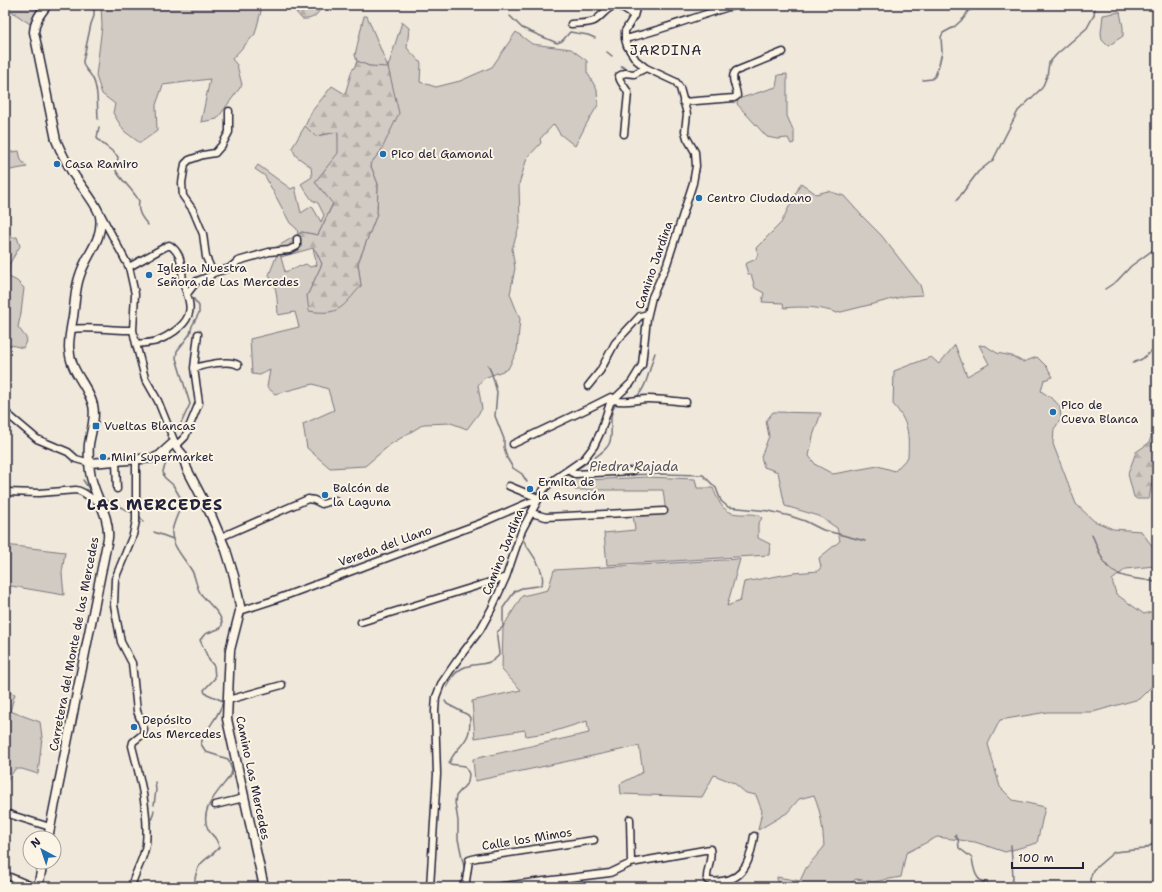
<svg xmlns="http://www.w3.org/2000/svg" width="1162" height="892" viewBox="0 0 1162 892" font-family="'Shantell Sans',sans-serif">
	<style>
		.grass { fill: #d1cbc3; stroke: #7a767f }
		.forest { fill: url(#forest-firs); stroke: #7a767f }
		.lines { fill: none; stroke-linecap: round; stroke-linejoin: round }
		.stream { stroke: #716f79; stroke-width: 1.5 }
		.minor-casing { stroke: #22223b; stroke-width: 9 }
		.major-casing { stroke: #22223b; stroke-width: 11 }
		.minor { stroke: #fcf5e5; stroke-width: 6 }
		.major { stroke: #fcf5e5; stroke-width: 8 }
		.poi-dot { fill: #1f6fb2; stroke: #fcf5e5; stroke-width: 1.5 }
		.labels { text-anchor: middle; stroke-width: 4; stroke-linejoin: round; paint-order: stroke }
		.poi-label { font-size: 12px; fill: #22223b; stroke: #fcf5e5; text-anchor: start }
		.street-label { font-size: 12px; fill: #22223b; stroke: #fcf5e5 }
		.water-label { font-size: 13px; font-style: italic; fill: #575564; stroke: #fcf5e5 }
		.quarter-label { font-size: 14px; letter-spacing: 1px; fill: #22223b; stroke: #fcf5e5 }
		.district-label { font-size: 16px; font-weight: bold; letter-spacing: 1px; fill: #22223b; stroke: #fcf5e5 }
	</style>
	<defs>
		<pattern id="forest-firs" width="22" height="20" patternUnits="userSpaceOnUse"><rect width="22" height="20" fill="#d1cbc3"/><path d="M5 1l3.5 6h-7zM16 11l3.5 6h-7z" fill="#b3aea8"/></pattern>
	</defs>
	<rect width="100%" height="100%" fill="#efe8db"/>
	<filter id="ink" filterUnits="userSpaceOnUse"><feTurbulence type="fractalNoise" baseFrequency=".025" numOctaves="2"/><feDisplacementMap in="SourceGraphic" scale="8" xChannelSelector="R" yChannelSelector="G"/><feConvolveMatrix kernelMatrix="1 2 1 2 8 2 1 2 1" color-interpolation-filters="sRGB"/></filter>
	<g filter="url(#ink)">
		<!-- grass -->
		<path class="grass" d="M101,5H259L261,11L255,34L232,59L237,65L242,85L217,119L201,122L210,79L163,85L156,105L157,131L140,143L124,131L113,113L115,104L102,94L96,76L102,26Z
			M1120,12L1123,27V36L1108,46L1102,40L1101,33L1103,15Z
			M364,16H367L388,67L402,22L409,28L407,48L421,63L420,82L436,87L460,81L492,67L516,32L532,44L571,49L587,61V72L597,90L598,105L587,123L575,146L560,134L554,124L540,139L541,143L527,158L519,184L520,224L512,249L515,268L510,294L520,319L517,351L508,369L484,378L478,385L482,409L467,429L451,423L424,424L391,444L365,466L330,468L307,448L303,424L334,410L328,389L313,384L275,394L267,387L270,370L260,375L252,374L250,339L299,327L295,312L278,315C277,301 278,287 269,275L276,257L280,254L285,272L306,264L310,267L317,265L313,248L316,251L322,264L307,296L361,286L358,263L377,214L378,184L370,164L381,151L388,68L369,66L357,61L355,55Z
			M787,74V116L794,132V143L791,144L788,138L777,139L767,137L737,104L738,99L776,87L778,75Z
			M305,126L316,136L338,132L339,153L315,182L333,203L318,235L302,232L298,234L297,229L290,223L265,176L255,169L258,165L291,189L295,187L301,213L312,206L321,222L324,215L318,203L312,200L301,184L312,177L311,167L296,156L292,148Z
			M19,151L21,160L27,167L5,171V153Z
			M801,183L816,194L828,191L844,196L863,217L881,235L920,285L923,295L905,296L837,313C821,307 802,306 784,308L783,303L762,302L764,293L755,288L751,274H748L745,264L756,259L758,253L756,248L781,223Z
			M5,261L10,263L9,277L17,281L24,288L21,313L18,327L27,339L23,348L11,345L5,347Z
			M955,345L967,376L989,364L979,345L986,346L997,353L1012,356L1023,362L1037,357L1047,367L1053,377L1044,380L1041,391L1054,400L1060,407L1061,419L1054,429L1053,444L1076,504L1094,521L1113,529L1141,531L1155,550L1154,566L1126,569L1112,580L1116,594L1144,614L1157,610V681L1139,699L1093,712H1047L1000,720L988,744L1000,787L1013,800L1045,807L1037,843L1005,852L975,842L937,837L906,853L901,877L873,882L856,879L845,887H778L777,877L800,881L806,868L824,847C823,830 821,811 814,795L799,799L787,813L758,830L762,811L756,795L746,793L734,783L714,775L702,797L621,794L620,784L643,772L639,746L475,781L473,759L589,733L587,721L552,732L526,736L525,730L475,738L472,701L521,690L502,670L503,627L522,596L548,590L554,570L740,559L727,606L740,601L744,582L794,573L818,571L821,567L819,558L840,541L837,528L819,516L785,506L778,472L764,467L761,457L769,436L766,421L773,412L821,413L813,436L809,456L816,465L833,474L878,466L895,471L908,457C909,433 909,423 893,404L894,371L931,357L939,364Z
			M580,477L586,480L648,477L695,479L697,488H713C721,508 725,515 747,514C754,514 757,514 762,518L758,524V538L770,544L769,555L607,565L604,533L635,530L633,514L666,513L663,490H575L573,478Z
			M5,545L65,552L62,573L64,595L5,585Z
			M5,691L15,694L10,711L40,722L42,737L38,774L22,769H15L5,784Z"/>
		<!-- forest -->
		<path class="forest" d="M5,5H41L30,24L5,7Z
			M297,5H322C318,15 313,20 302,19L296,12Z
			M357,61L369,66L388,67L399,113L381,151L370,164L378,184L377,214L358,263L361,286C342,307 340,316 309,311L307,296L322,264L316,251L313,248L281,257L275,248L302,232L318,235L333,204L315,182L338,153V132L315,136L305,126L312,111L332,86L345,94L352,70L354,68Z
			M17,237L20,246L10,263L5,261V238Z
			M1154,427L1157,428V480L1152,482L1149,499H1137L1134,497L1128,474L1136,452L1149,443Z"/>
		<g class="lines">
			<!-- stream -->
			<path class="stream" d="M94,5V16L91,24L83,61C83,69 89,71 92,77C99,89 97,107 98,119
				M510,16L522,28L557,43L562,41L570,32L588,35L595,38
				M607,52L612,56
				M621,66L630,71
				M923,80L932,79L935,76L939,65L942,52L941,37L943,33L954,27L964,18L968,11L981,5
				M99,127L97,138C103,146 112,149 118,157L116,171C123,182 133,190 139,201C137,211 141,217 148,225
				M957,200L978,172L993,160L1018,111L1042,88L1047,76L1049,63L1057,54L1087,28L1094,15L1095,5
				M1105,289L1117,281L1131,266L1157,247
				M1133,363L1142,359L1157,346
				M488,365L492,374L497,392L495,416L504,439V447L507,458L513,468L522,474L527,482
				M635,398C647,390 650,365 655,353
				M178,430L190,404L176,358L177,351L190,334L192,326L199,313V306L193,298
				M169,455L163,471L164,477L173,485L183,502C180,509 171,527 172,534C173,548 185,559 192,571C196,578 196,588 201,594C207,603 227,617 221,628L205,634L200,640L209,660L214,666L215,678L204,690L205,693L223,701C220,717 205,728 201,744L206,752L228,759L232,770L231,775C221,789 198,809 208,829C212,837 217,836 219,847C214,855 205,858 200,865C195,871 195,880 194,887
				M574,471C584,464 604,454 609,444C615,432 606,417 616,404
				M585,476L660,474L703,475L716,488L721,501L728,507L769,511L790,516L805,521L823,530L865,541
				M83,480L92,493
				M553,486L568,474
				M101,498L133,513
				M139,515L143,522
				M154,532L173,539
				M1092,535C1103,558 1102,573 1132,578C1140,580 1150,579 1157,583
				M447,687C450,683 452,677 455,674C468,659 487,670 499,655C499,647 496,639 497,632L503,627V608L515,591L522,588L538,586L542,584C546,569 530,553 524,541
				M445,701L447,704L468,715L470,718C470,724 470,732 467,737C462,747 452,753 449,764L465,766L469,774L468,782L456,796L455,802L458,821V839L465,871
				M154,805L156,790L155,782
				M149,829C150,822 153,817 154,810
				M955,835L958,839L959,848L972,858C975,880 978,882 999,887
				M1011,845L1013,878L1012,883L1015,887
				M136,881L143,864
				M457,887L462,882L464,874
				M1091,887L1090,879L1093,870L1114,852L1144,849L1153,844L1157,838"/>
			<defs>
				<path id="minor" d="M618,5L634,16
					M571,24C579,23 587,24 594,21C603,16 607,6 617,5
					M625,39C663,30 699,15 736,5
					M683,102L734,98L737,96C737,88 729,77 736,71L783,52
					M624,134L628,93C626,87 619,82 619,76L625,73L634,74L646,68
					M100,213L129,267L135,294L133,330L136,344L145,378L158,401L175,443
					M129,267L165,247L169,245C173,247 177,252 179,256C182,263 182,273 183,281C185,291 193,305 188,316C184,327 167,337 157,341C151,343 143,343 136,344
					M213,273L230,268L238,261L269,252L289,250L297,246V239
					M187,294L197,281L210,276L213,273L206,257L203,234L193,210L183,196L182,183L185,164L189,160L203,155L215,153L222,145L229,132V111
					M71,329C92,326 112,331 133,330
					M194,368C204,365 229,359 238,365
					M588,386L600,371L615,343L640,316L648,314
					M614,400C625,404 637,399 648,399C661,399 674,401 686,402
					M5,412L37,439L68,452L76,459L90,463
					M513,444L587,409L611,397L616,399
					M177,445L185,437L199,403L194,368L198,334
					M116,461L117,489
					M569,470L571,472L575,474L633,471
					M509,486L538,498
					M5,492L39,493L76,490C85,491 90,500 99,501
					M531,513L546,517L664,511
					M221,537L308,499L314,500L322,504L335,500
					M240,611L274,600L481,523L530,502H537
					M361,622L506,577
					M228,700L282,685
					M215,805L244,798
					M5,813L50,827
					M630,819L631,863
					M5,875L34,887
					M131,887C135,872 144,859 146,844C149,812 140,777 132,746L133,742L143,734L144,729L137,711L132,663L121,642L114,605L115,579L133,535L136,521V459
					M430,887L437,774L435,711L436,697L441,684L456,662L480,630L492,608L506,577L522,530L544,489L555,479L584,459L594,446L601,431L610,403L631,383L642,365L647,318L652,297L667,264L693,183L696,166L695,152L687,138L685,131L687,114L680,88L676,82L646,68L636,60L627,46L625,39V31L634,16L637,5
					M462,887L466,881L469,860L476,858L594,840
					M495,887L610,873L631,863L710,849C713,859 706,870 707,880C712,882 716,882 722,881C746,879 751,856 754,836"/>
				<path id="major" d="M47,5C40,14 35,20 34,32L56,140C61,152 67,164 74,175C81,186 97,204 100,216C104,239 86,255 80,275C75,288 75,303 73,317C71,327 69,337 69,347C70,373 87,383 93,405C96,417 91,432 89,444C88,453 89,463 90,472C93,495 110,514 108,538L48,838
					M161,454L172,444L175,443L177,445V448L182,454L187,469L211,515L226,550L234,576L240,606V611L230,650L227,719L264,887
					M90,463L154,458L165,453
					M38,887L43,862"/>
			</defs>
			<!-- minor casing -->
			<use href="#minor" class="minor-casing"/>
			<!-- major casing -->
			<use href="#major" class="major-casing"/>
			<!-- minor -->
			<use href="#minor" class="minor"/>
			<!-- major -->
			<use href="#major" class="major"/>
		</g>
	</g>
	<!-- markers -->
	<g class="poi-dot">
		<circle cx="383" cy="154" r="4"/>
		<circle cx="57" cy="164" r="4"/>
		<circle cx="699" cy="198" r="4"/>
		<circle cx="149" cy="275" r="4"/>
		<circle cx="1053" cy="412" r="4"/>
		<rect x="92" y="422" width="8" height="8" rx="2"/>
		<circle cx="103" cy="457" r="4"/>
		<circle cx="530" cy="489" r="4"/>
		<circle cx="325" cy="495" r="4"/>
		<circle cx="134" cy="727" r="4"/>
	</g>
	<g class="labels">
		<!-- poi labels -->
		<g class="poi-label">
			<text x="391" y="158">Pico del Gamonal</text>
			<text x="65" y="168">Casa Ramiro</text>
			<text x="707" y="202">Centro Ciudadano</text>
			<text x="157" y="272">Iglesia Nuestra<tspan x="157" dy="14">Señora de Las Mercedes</tspan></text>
			<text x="1061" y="409">Pico de<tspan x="1061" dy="14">Cueva Blanca</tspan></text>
			<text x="104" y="430">Vueltas Blancas</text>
			<text x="111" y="461">Mini Supermarket</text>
			<text x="538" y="486">Ermita de<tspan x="538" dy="14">la Asunción</tspan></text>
			<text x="333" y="492">Balcón de<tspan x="333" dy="14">la Laguna</tspan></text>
			<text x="142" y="724">Depósito<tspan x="142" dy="14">Las Mercedes</tspan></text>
		</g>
		<!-- street labels -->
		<g class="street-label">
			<text transform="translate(654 265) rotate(-71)" y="4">Camino Jardina</text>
			<text transform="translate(385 546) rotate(-20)" y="4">Vereda del Llano</text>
			<text transform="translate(503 552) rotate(-68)" y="4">Camino Jardina</text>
			<text transform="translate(74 644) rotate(-79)" y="4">Carretera del Monte de las Mercedes</text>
			<text transform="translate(253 778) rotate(78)" y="4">Camino Las Mercedes</text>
			<text transform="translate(527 839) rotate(-9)" y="4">Calle los Mimos</text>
		</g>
		<!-- water labels -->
		<g class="water-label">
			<text x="634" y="471">Piedra Rajada</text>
		</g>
		<!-- quarter labels -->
		<g class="quarter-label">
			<text x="666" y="55">JARDINA</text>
		</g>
		<!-- district labels -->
		<g class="district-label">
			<text x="155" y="510">LAS MERCEDES</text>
		</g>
	</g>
	<!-- margin -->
	<rect width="1162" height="892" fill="none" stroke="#fcf5e5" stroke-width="20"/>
	<rect x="10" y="10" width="1142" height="872" fill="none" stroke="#22223b" stroke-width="1.5" filter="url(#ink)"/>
	<!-- north arrow -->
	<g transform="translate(42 850) rotate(320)"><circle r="19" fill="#fcf5e5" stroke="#a5a1a1"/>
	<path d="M0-3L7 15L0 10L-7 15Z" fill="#1f6fb2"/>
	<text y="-6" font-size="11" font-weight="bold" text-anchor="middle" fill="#22223b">N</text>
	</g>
	<!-- scale -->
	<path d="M1012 862v6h71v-6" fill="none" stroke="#22223b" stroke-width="2"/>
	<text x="1018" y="862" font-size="12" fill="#22223b" stroke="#fcf5e5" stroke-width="3" paint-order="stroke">100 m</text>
</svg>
